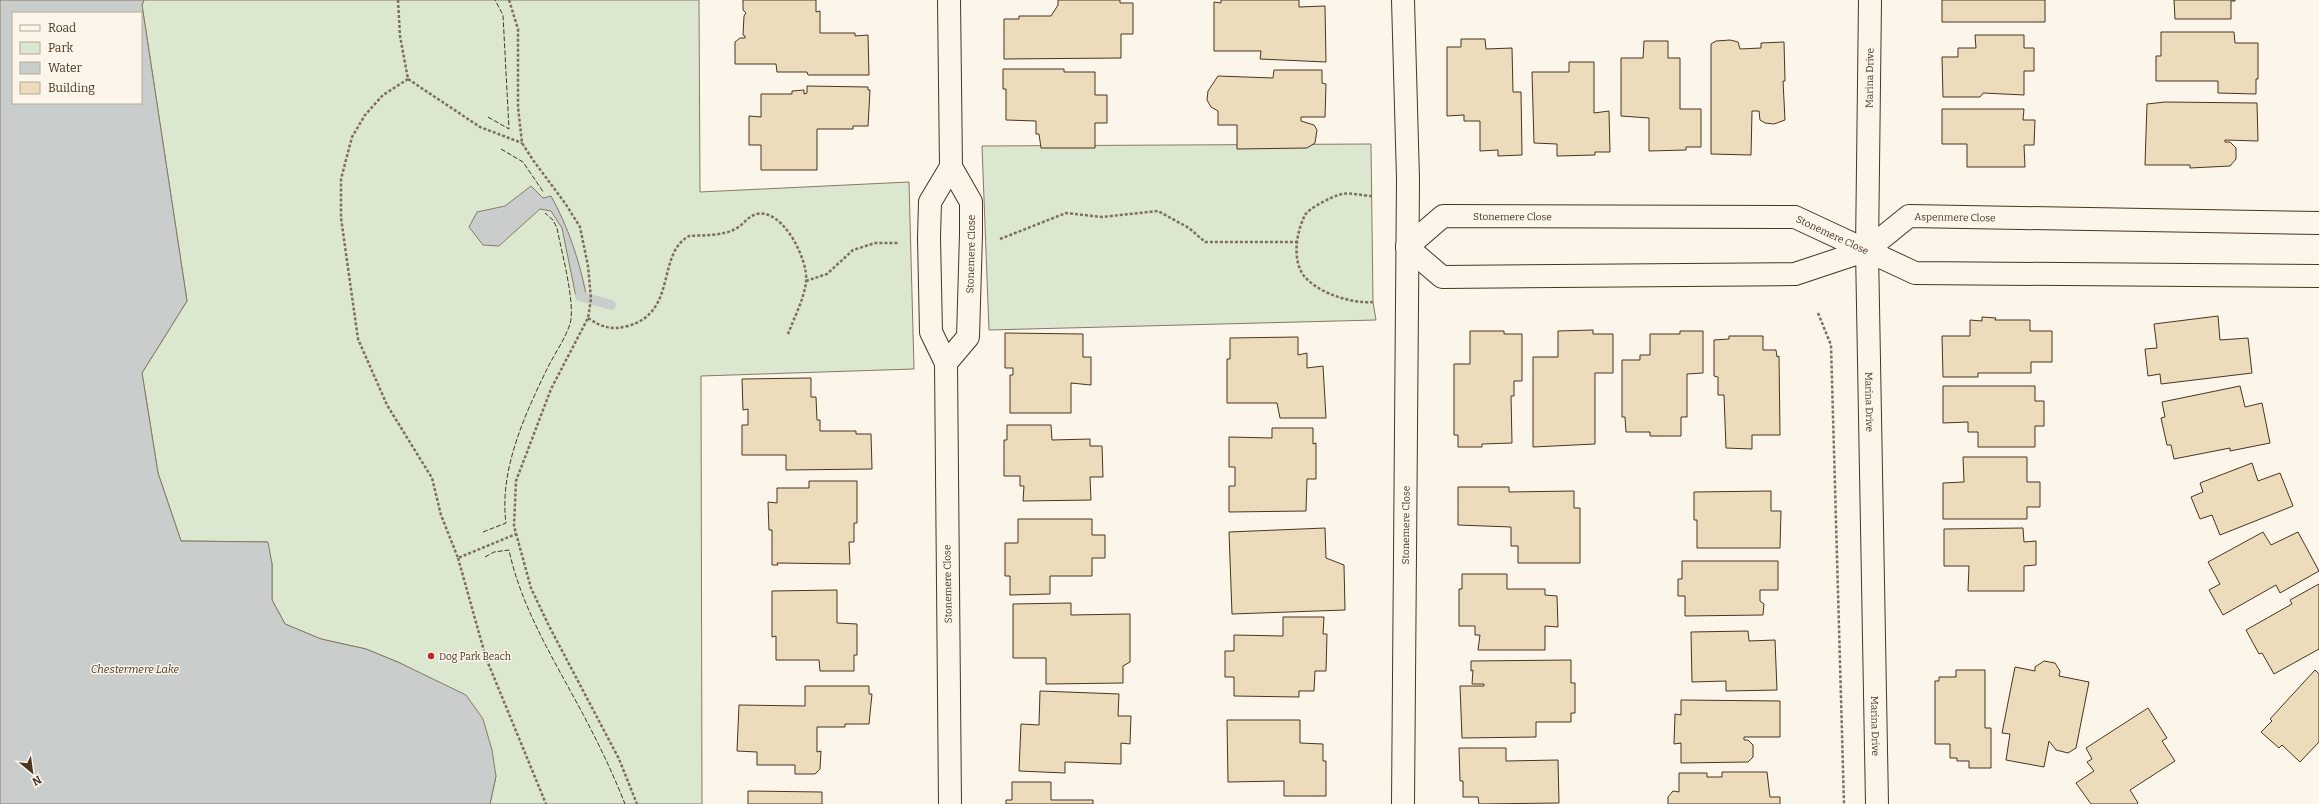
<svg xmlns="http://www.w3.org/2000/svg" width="2319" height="804" viewBox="0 0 2319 804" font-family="Bitter,serif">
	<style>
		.green { fill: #dce7d0; stroke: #887966 }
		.water { fill: #c9cecd; stroke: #887966; fill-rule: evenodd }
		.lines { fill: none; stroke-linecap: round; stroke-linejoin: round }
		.stream { stroke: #c9cecd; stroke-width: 10 }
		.building { fill: #ecdcbc; stroke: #4a3520 }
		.minor-casing { stroke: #4a3520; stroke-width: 24 }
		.path { stroke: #7f6f5c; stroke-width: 2.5; stroke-dasharray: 3 2; stroke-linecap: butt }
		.minor { stroke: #fbf6e9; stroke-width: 22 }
		.fence { stroke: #4a3520; stroke-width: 1; stroke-dasharray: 5 2; stroke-linecap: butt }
		.poi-dot { fill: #c62828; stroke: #fbf6e9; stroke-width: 1.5 }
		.labels { text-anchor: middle; stroke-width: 3; stroke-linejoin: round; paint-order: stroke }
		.street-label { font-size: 10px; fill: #4a3520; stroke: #fbf6e9 }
		.poi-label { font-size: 10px; fill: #4a3520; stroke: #fbf6e9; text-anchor: start }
		.water-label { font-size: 11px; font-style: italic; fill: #4a3520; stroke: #fbf6e9 }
	</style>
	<rect width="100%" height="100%" fill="#fbf6e9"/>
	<!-- green -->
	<path class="green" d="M144,0H699L700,192L909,182L914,369L701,376L702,804H490L496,776L432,680L400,663L366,649L321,639L285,624L272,600V564L267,542L181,541L158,473L142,373L187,301L142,5Z
		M1371,144L1373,302L1376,320L989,330L982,146Z"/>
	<!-- water -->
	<path class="water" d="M0,0H144L142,5L187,301L142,373L158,473L181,541L268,542L272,564V600L285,624L321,639L366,649L400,663L466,695L483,719L492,750L496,776L490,804H0ZM13,13H141V103H13Z
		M531,186L543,198L551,196C568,227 579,259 586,294L576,297L562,228L551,211L540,209L499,246L483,245L469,227L477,212L505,206Z"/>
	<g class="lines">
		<!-- stream -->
		<path class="stream" d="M580,296L611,305"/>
	</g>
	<!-- building -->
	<path class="building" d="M743,0H816V12L820,11V33H855V36L868,35L869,75H808L807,72H777L776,64H735V42L740,38H745V36L743,35L744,16L746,13L743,10Z
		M1058,0H1120V3H1133V34H1121V58L1004,59V19H1019V16H1051L1058,5Z
		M1221,0H1299V7L1325,6L1326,62L1260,59L1261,51H1214V2L1221,3Z
		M1942,0H2045V22H1942Z
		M2174,0H2235V1H2231V19H2175Z
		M2161,32H2234L2235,43H2258V79H2256V94L2218,93V81H2156V56H2161Z
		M1975,35H2024V48H2034V71H2024V95L1983,93L1980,97H1943L1942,57H1958V48H1976Z
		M1461,39H1485L1486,49L1512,48L1513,92H1521L1522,155L1498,156V150L1480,151V121H1464V115L1447,116V47H1461Z
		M1730,40L1738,42L1740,49L1761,48V43L1784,42L1785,81H1783L1785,120L1774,124L1765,123L1760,120L1759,111H1752L1751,155L1711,154V44L1716,41Z
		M1644,41H1668V58H1680V109H1701V147H1686V150L1649,151V118L1621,116V58H1643Z
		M1569,62H1594V113L1609,111L1610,152H1595V155L1557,156V144L1534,143L1532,72H1569Z
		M1003,69H1064V72H1095V95H1107V123H1095V148H1041L1039,134H1036V121L1006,120V89H1003Z
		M1274,70H1322V83L1326,84L1325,117H1301V121L1314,125L1317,130L1315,143L1307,148L1237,149V125H1218V111L1211,107L1207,100L1208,91L1218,76L1273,78Z
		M807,86L868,87V90H870L868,126H853V129H817V170H761V145H749V116L761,117V94H792V91L804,90V94L807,93Z
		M2165,102L2257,103L2258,141L2225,140V142H2230L2236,148V159L2230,166L2190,168V165H2145L2147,104Z
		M1942,109H2024L2023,120H2035L2034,145H2024L2025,167H1967V144H1942Z
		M2218,316L2220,340L2248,338L2252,373L2161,384L2160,374L2148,376L2145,349L2157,348L2154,324Z
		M1982,317L1996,318L1995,320H2030V331H2052V362H2031V373H1978V377H1943L1942,336H1970V320L1982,321Z
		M1593,330V334H1613V373H1595V444L1533,447V357H1558V331Z
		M1470,331H1504V334H1522V381H1514V396H1511L1512,443L1482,444V447H1458V435H1454V364H1470Z
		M1680,331H1703V373L1687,374V417H1681V436H1650V432H1626L1625,417H1622V360H1640V355H1650V334H1680Z
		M1005,333L1083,334V357H1091V385L1071,383V413H1010V375H1013V368H1005Z
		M1729,336H1763V350H1776L1777,357L1779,356L1780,435H1752V449L1726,448L1724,395H1718V377L1714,376V340L1729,339Z
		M1298,337V355L1307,353V368L1323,366L1326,418H1280L1277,403H1227V359H1230V338Z
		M811,378V397H816L817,420H820V431H856V434H871L872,469L786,470V455H742V425H748V409L743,410L742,379Z
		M1943,386H2035V401H2044V426H2035V447H1978V432H1968V422L1943,423Z
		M2240,386L2245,407L2262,403L2270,443L2230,451V448L2174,459L2171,445H2167L2161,418L2165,417L2162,402Z
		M1007,425H1051L1052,440L1090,439V446H1102L1103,477H1090L1091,500L1023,501L1024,486H1020V476H1004V440H1007Z
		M1272,428H1313V444L1316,443V479H1307L1306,511L1229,512V486H1235V467H1229V437L1272,438Z
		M1963,457H2027V482H2040V507H2027V519H1943V483L1964,482Z
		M2252,463L2258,481L2280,473L2293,506L2220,535L2212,515L2200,519L2191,497L2203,492L2200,483Z
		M809,481H857V523H854V542H849L850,564L777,563L778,565H772V530H769L768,502L777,503V488H809Z
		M1458,487H1509V492L1574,491V508H1580V563H1518V546H1511V527L1458,525Z
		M1771,491V511H1781L1780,548H1697V520H1694V492Z
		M1018,519H1092V535H1105V558H1092V576H1050V594L1010,595V576H1005V543H1018Z
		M1325,528L1326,558L1344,565L1345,610L1232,614L1229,532Z
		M2023,528L2024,542L2036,541V565L2024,566V591H1968L1969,566H1944V529Z
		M2263,532L2271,545L2298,532L2319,571L2280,593L2276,585L2223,615L2209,590L2220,584L2208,562Z
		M1682,561H1778V590H1760V601L1764,604L1763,615L1685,616V596H1678V579H1682Z
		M1462,574H1507V589H1545V595L1557,596L1558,627L1545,626V650H1478L1480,635H1475V626H1459V589H1462Z
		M2319,584V649L2274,674L2262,653L2259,654L2246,630L2292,604L2290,600Z
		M837,590V623L857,624V655H854V671H820L819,660H776V636L772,637V591Z
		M1071,603V615L1130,614V662L1123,666V683L1046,684V658H1013V604Z
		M1283,617H1324L1323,634H1327L1326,671H1315L1314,691H1299V697L1234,696V677H1225V651H1234V635L1283,636Z
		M1748,631L1749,641L1775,640L1777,690L1726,691V681L1692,682L1691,632Z
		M1571,660V683H1575V713H1571V722H1536V737L1462,738L1460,686H1484V684H1472L1473,670L1471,671V661Z
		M2044,661L2055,663L2060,671L2059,676L2089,682L2076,748L2068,753L2056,750L2049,741L2044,767L2006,760L2010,734L2002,733L2015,667L2035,671V667Z
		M1956,670H1985V728H1991V768H1969V761H1957V758H1950V744H1935V681H1939V677H1956Z
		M2315,670L2319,674V742L2300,762L2282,745L2279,748L2261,732L2272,721L2270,719Z
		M805,686H869V694H872L869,724H845V727H817V752L821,751L820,769L815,774H795V765H757V752L737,751L739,705L805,706Z
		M1040,691L1119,694L1118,716H1131L1130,744L1121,743V764L1065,762V773L1019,771L1021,724L1039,725Z
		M1681,700L1780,701V737H1744V740H1748L1753,745V757L1748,762L1681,763V743L1674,744L1675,714L1681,715Z
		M2148,708L2167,738L2162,741L2175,761L2130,790L2138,803L2137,804H2091L2076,783L2094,771L2087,762L2092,759L2086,748Z
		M1227,720H1300V743L1323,744V761H1326V796H1284V781L1228,782Z
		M1459,748H1506V761L1558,760L1559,803L1479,804L1478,797H1463V781H1460Z
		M1722,772H1767L1770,797H1780V804H1668V797L1673,791L1679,792V773H1707V777H1722Z
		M1012,782H1051V800H1093V804H1006V800H1012Z
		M748,791L822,792V804H748Z"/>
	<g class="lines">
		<defs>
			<g id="minor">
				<path id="s1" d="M1870,0L1867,250L1877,804"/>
				<path id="s2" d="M1407,247L1442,277L1795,274L1867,250L1909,216L2319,223"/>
				<path id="s3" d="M1407,247L1443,216L1795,217L1915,273L2319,276"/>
				<path id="s4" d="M946,363L968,337L971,234V202L951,167L949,0"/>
				<path d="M950,804L946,363L931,332L929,238L930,202L951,167"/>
				<path id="s5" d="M1403,804L1408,179L1403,0"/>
			</g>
		</defs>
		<!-- minor casing -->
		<use href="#minor" class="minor-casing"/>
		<!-- path -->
		<path class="path" d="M398,0L400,36L408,79L480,127L522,143
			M509,0L518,29V107L522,143L533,160L565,203L580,227L588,266L591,299L588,318L551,389L516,481L514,526L531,588L548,624L619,759L637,804
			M408,79L383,95L365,115L352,137L341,179V218L358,339L387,405L432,478L441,515L458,558L516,534
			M1372,196C1363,196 1350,192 1342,194C1333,196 1309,208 1305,215C1296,233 1292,260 1304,276C1318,293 1352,304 1373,302
			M1000,239L1066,213L1102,217L1158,211L1189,228L1205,242H1297
			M806,281L827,274L853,250L875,243H899
			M1818,313L1831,345L1844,804
			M588,318C603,328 612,330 628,326C678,312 656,254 689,236C704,235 724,236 737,228C744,224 748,216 757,214C783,208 809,261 806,282C804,299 794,318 788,334
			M458,558L486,658L546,804"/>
		<!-- minor -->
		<use href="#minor" class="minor"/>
		<!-- fence -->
		<path class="fence" d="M488,117L509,129L503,15L495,0
			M501,149L523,162L544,193
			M483,532L506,523C499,470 525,414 548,367C555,353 565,339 570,324C576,304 561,250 557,228L553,220L545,213
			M485,557L494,552L509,550C520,602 547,648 572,694C592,730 610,766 625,804"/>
	</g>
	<!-- markers -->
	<circle class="poi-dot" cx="431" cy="656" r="4"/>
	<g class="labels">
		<!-- street labels -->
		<g class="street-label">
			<text transform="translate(1869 78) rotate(-89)" y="4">Marina Drive</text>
			<text dy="4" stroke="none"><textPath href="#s3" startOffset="117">Stonemere Close</textPath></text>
			<text dy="4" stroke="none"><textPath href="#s2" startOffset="575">Aspenmere Close</textPath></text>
			<text dy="4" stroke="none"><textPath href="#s3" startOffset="441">Stonemere Close</textPath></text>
			<text dy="4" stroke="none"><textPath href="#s4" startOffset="117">Stonemere Close</textPath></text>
			<text dy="4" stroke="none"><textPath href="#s1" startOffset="402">Marina Drive</textPath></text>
			<text dy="4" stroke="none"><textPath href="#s5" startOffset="279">Stonemere Close</textPath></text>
			<text transform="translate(947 584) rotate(-91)" y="4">Stonemere Close</text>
			<text dy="4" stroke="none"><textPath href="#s1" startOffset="726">Marina Drive</textPath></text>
		</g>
		<!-- poi labels -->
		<g class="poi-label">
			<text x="439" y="660">Dog Park Beach</text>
		</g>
		<!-- water labels -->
		<g class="water-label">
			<text x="135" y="673">Chestermere Lake</text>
		</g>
	</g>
	<!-- legend -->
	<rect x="12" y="12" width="130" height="92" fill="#fbf6e9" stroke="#b4a999"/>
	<rect x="20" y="25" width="20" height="6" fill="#fbf6e9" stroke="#b4a999"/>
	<text x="48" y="32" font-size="12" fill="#4a3520">Road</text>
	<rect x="20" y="42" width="20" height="12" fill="#dce7d0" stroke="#b4a999"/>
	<text x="48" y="52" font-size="12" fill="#4a3520">Park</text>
	<rect x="20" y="62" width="20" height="12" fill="#c9cecd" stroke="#b4a999"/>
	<text x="48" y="72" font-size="12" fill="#4a3520">Water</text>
	<rect x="20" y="82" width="20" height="12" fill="#ecdcbc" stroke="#b4a999"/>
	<text x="48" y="92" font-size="12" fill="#4a3520">Building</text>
	<!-- north arrow -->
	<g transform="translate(32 772) rotate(151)" stroke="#fbf6e9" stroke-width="3" paint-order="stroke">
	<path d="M0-3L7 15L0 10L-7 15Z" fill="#4a3520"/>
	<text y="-6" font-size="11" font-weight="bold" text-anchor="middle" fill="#4a3520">N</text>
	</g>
</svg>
